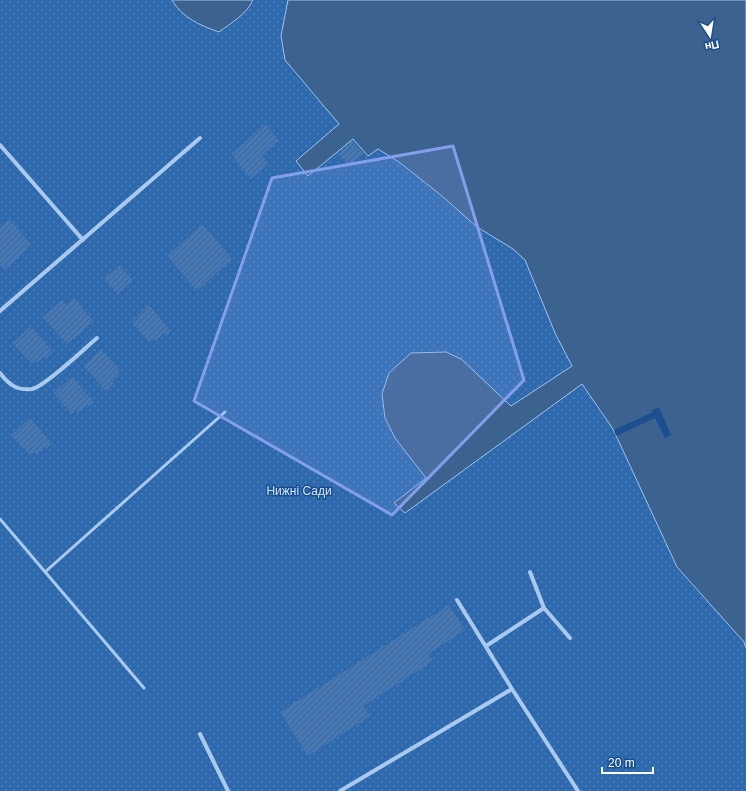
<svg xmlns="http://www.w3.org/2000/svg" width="746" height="791" viewBox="0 0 746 791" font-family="Arial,sans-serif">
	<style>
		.garden { fill: url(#garden-dots) }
		.water { fill: #3c6290; stroke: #9cc4f0 }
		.pier { fill: #1b4f8f }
		.building { fill: url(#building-hatch) }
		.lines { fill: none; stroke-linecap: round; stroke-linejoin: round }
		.lane { stroke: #a9c9ee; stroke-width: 3 }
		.street { stroke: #a9c9ee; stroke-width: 4 }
		.marked { fill: #839eea; fill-opacity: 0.2; stroke: #839eea; stroke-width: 3; stroke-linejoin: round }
		.labels { text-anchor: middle; stroke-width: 3; stroke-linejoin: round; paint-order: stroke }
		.park-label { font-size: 12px; fill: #cfe3fa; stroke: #1b4f8f }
	</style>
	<defs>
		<pattern id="garden-dots" width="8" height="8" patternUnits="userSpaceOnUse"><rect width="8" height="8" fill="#2e69ad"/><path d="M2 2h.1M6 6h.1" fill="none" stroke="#4d80b9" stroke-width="1.8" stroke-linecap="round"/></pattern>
		<pattern id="building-hatch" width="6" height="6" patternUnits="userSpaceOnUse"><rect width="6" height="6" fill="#4478b7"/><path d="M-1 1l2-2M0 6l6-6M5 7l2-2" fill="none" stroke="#486282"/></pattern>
	</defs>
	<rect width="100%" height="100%" fill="#1b4f8f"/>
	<!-- garden -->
	<path class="garden" d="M0,0H172L177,8L252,4L253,0H288V7L353,139L368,156L378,149L399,162L442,196L477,227L513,249L525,260L564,351L582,384L613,429L677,567L744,642L746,648V791H0Z"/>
	<!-- water -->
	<path class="water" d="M172,0H253C247,14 231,23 219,32C199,25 183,18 172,0Z
		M288,0H746V648L744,642L677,567L613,429L582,384L405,513L394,503L426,478L395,438L385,418L382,394L389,373L411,353L446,352L461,359L511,406L572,366L555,333L525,260L513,249L477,227L442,196L399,162L378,149L368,156L353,139L308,176L296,161L339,124L285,60L281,36Z"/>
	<!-- pier -->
	<path class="pier" d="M659,407L671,435L665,438L655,418L616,436L614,430L653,412L652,410Z"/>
	<!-- building -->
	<path class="building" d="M265,124L279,140L262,155L269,164L251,179L231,154Z
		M352,141L363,153L350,166L339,154Z
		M9,219L32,245L4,270L0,265V227Z
		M202,224L232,259L197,291L167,256Z
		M119,265L133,280L118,294L104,278Z
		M74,298L94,322L67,344L42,317L62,300L66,305Z
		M149,305L171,331L166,336L163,334L155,341L154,339L150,343L132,322Z
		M31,327L53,352L47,358L45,356L37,363L35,361L32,364L12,343Z
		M101,350L119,369L118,371L120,374L112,382L114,384L106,391L83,366Z
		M72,377L94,402L88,407L86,405L78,413L76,410L72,414L53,393Z
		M30,418L52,443L46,449L44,447L36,454L34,452L30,455L11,435Z
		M449,605L465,630L428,654L433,661L363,706L370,716L308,756L280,712Z"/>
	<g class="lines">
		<!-- lane -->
		<path class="lane" d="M0,519L144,688
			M45,572L225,412"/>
		<!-- street -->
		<path class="street" d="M0,145L83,240
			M0,311L200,138
			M0,373C8,384 17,391 32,389C44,387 85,348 97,338
			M530,572L544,608L570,638
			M457,600L512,689L578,791
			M486,646L544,608
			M200,734L228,791
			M340,791L512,689"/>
	</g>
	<!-- marked area -->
	<path class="marked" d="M453,146L524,380L392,515L194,401L272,178Z"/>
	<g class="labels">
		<!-- park labels -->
		<g class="park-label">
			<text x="299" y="495">Нижні Сади</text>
		</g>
	</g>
	<!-- north arrow -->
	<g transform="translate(710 36) rotate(168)" stroke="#1b4f8f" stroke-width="3" paint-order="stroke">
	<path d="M0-3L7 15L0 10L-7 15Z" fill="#ffffff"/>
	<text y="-6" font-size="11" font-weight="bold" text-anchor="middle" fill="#ffffff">Пн</text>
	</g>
	<!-- scale -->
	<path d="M602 767v6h51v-6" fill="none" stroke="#ffffff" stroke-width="2"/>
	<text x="608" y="767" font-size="12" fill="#ffffff" stroke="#1b4f8f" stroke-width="3" paint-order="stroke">20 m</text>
</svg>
